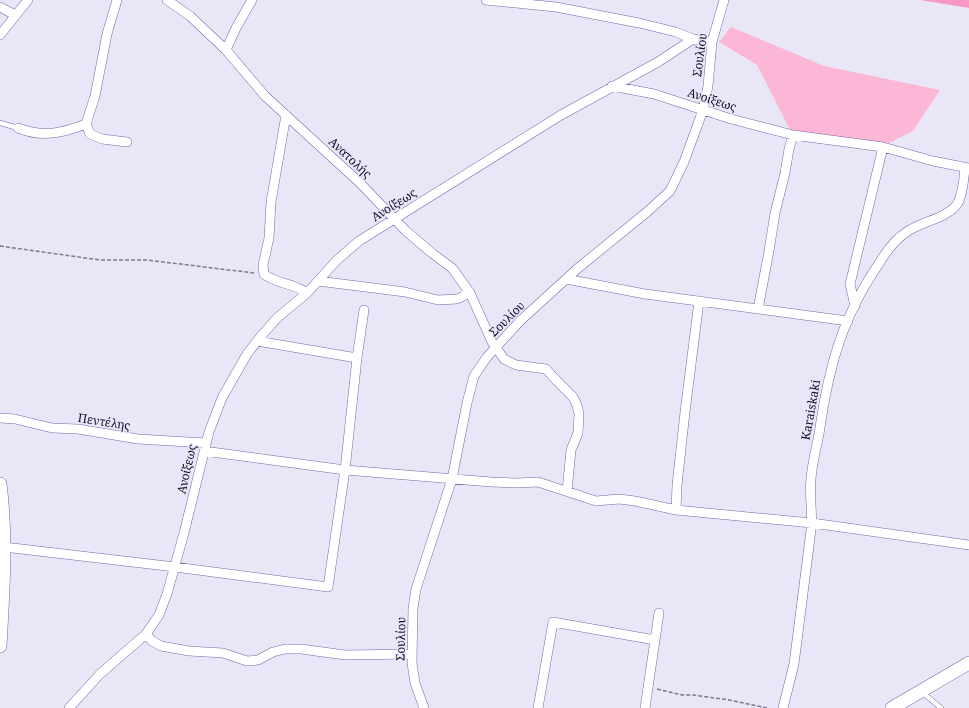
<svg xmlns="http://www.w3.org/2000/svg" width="969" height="708" viewBox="0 0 969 708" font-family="'Noto Serif',serif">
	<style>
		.green { fill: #fbb7d5 }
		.forest { fill: #f698c3 }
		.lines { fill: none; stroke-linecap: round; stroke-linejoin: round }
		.lane-casing { stroke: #7366ac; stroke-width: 5.5 }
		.street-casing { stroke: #7366ac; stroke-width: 10 }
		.secondary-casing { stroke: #7366ac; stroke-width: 14 }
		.path { stroke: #7d798f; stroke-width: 1.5; stroke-dasharray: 4 2; stroke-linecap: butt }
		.lane { stroke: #fff; stroke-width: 4.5 }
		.street { stroke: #fff; stroke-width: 9 }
		.secondary { stroke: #fff; stroke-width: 13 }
		.labels { text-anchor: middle; stroke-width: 3; stroke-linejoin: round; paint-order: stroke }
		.street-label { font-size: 12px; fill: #130d28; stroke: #e9e7f7 }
	</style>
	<rect width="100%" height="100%" fill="#e9e7f7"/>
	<!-- green -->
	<path class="green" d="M731,27L824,66L940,90L913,131L887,144L790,130L757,65L719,42Z"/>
	<!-- forest -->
	<path class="forest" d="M920,0H969V8Z"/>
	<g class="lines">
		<defs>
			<path id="lane" d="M0,123L18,128
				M923,693L941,708"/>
			<path id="street" d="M167,0L190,16L226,50L265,96L360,183L406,231L433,254L452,268L470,293L492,342L504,359L516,365L546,369L555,379L573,397L577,405L579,414L578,433L571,450L567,491
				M486,0L556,7L639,23L676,32L693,39L712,42
				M0,7L15,15
				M0,35L28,0
				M226,50L236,28L252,0
				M612,86L654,94L731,119L793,135L883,147L933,161L969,168
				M286,115L271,202L269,238L263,265L264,274C276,284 294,283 307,293
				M86,124L90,134L102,139L127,142
				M18,128C43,138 62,133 86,124L95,96L107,34L117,0
				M566,279L645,294L848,321
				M318,281L405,292L438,300L457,299L470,293
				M855,306L850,284L883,147
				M758,309L769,251L775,213L785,173L789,149L793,135
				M257,341L357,358L364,310
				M0,418L15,419L52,428L78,429L138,439L205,443
				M204,451L345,470L357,358
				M676,510L677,485L685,412L699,301
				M4,547L175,567L328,587L345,470L491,482L516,483L538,482L596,501L619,499L635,501L676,510L812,523L969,545
				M146,634L152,641L161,646L189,651L223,653L247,661L258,660L273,652L285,649H301L345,655L412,654
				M69,708L100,674L146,634L159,615L167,594L184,533L209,432L222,398L247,354L261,336L277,318L307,293L337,260L359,241L561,115L658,62L693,39
				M424,708L415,683L412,663L413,608L416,589L452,479L467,403L474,376L487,357L520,321L577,269L647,212L670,191L684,162L703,110L708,86L712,42L724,0
				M538,708L553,622L655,640
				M645,708L659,613
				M783,708L794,664L811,530C813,513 809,496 811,479C812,464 816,449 819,434C822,414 825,394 830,375C839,335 857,295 880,262C887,250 897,238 908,231C923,221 948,218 958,203C963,193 964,178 965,168"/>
			<path id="secondary" d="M0,484C7,538 3,592 0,646
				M892,708L969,663"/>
		</defs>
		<!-- lane casing -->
		<use href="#lane" class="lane-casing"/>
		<!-- street casing -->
		<use href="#street" class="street-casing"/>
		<!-- secondary casing -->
		<use href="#secondary" class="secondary-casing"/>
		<!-- path -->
		<path class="path" d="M0,246L100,260H147L254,273
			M657,689L682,695H693L729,700L767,708"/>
		<!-- lane -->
		<use href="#lane" class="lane"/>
		<!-- street -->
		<use href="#street" class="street"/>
		<!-- secondary -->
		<use href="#secondary" class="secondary"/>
	</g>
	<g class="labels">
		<!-- street labels -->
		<g class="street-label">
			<text transform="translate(700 55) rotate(-82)" y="4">Σουλίου</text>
			<text transform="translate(712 100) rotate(18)" y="4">Ανοίξεως</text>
			<text transform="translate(350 158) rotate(43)" y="4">Ανατολής</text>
			<text transform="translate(394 205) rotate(-32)" y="4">Ανοίξεως</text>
			<text transform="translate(507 319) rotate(-45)" y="4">Σουλίου</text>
			<text transform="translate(811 410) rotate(-80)" y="4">Karaiskaki</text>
			<text transform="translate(104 422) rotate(9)" y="4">Πεντέλης</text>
			<text transform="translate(187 469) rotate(-77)" y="4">Ανοίξεως</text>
			<text transform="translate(401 639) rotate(-89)" y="4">Σουλίου</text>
		</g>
	</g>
</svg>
